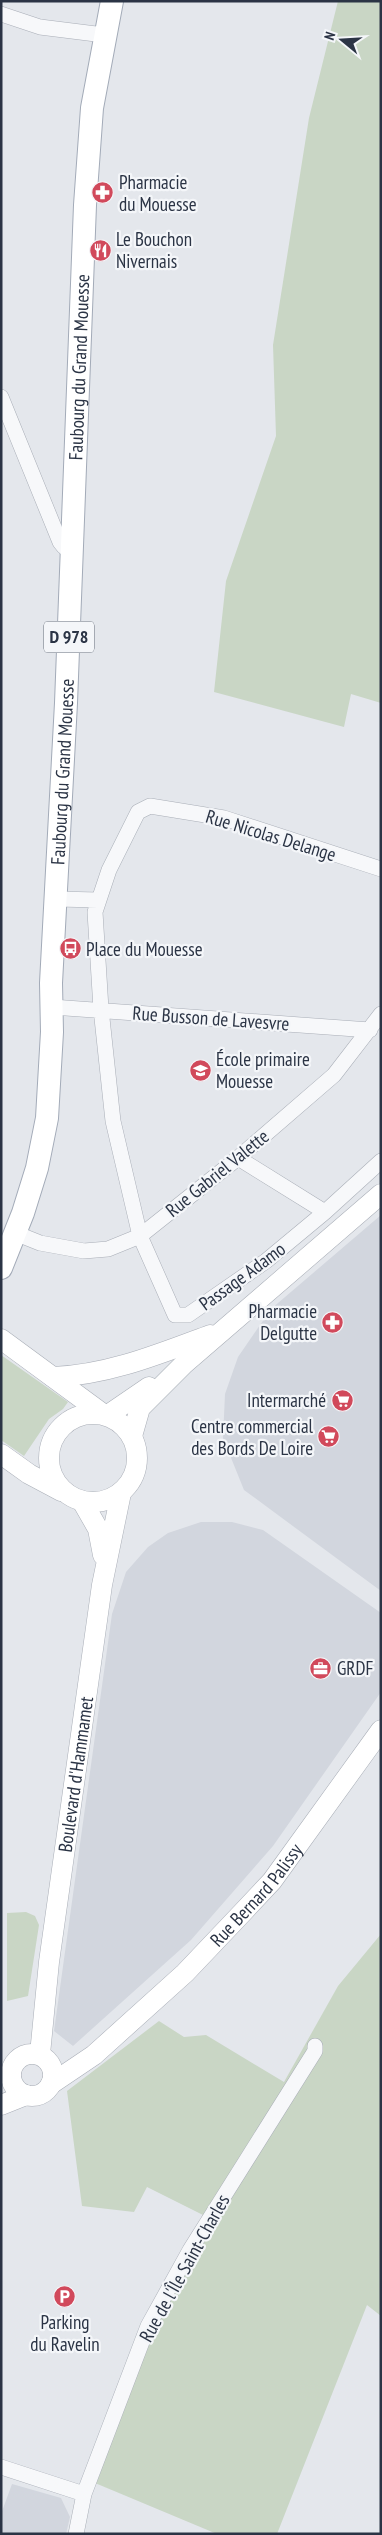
<svg xmlns="http://www.w3.org/2000/svg" width="382" height="2535" viewBox="0 0 382 2535" font-family="'PT Sans Narrow',sans-serif">
	<style>
		.built { fill: #d2d6de }
		.green { fill: #c9d6c5 }
		.lines { fill: none; stroke-linecap: round; stroke-linejoin: round }
		.street-casing { stroke: #a9aeb7; stroke-width: 16 }
		.secondary-casing { stroke: #a9aeb7; stroke-width: 21 }
		.primary-casing { stroke: #a3abb8; stroke-width: 24 }
		.street { stroke: #f7f8fa; stroke-width: 15 }
		.secondary { stroke: #fff; stroke-width: 20 }
		.primary { stroke: #fff; stroke-width: 22 }
		.labels { text-anchor: middle; stroke-width: 4.5; stroke-linejoin: round; paint-order: stroke }
		.shield { fill: #f4f6f9; stroke: #676e7b; stroke-width: 1 }
		.shield-label { font-size: 18px; font-weight: bold; fill: #2b3445 }
		.poi-label { font-size: 19px; fill: #2b3445; stroke: #f4f6f9; text-anchor: start }
		.street-label { font-size: 19px; fill: #2b3445; stroke: #f4f6f9 }
	</style>
	<rect width="100%" height="100%" fill="#e4e7ec"/>
	<!-- built -->
	<path class="built" d="M381,1215V1591L244,1490L223,1438L225,1394L238,1357L271,1309Z
		M201,1522H232L263,1530L381,1613V1692L273,1846L191,1940L73,2046L54,2031L112,1614L126,1572L148,1547L168,1533Z
		M12,2484L61,2498L70,2517L66,2534H1V2514Z"/>
	<!-- green -->
	<path class="green" d="M338,1H381V703L351,694L344,727L214,692L226,581L276,436L273,345L309,118Z
		M1,1355L68,1402L63,1409L49,1419L24,1456L1,1440Z
		M26,1912L35,1916L39,1925L28,1996L7,2001V1913Z
		M381,1934V2316L367,2305L277,2534H217L95,2483L157,2323L215,2221L147,2187L134,2212L82,2206L67,2091L159,2021L184,2037L206,2035L284,2082L338,1986Z"/>
	<g class="lines">
		<defs>
			<path id="street" d="M1,14L40,27L104,35
				M1,397L60,542L64,547H71
				M381,869L224,818L150,806L138,812L109,870L95,912L101,1009L113,1121L140,1236L175,1315H188L266,1261L325,1212L381,1161
				M57,899L98,900
				M52,1007L370,1030
				M238,1158L325,1212
				M15,1233L40,1243L84,1251L108,1249L140,1236L238,1158L334,1075L381,1014
				M1,2467L84,2494
				M76,2534L84,2494L148,2326L190,2250L315,2051V2046"/>
			<g id="secondary">
				<path d="M1,1339L103,1414"/>
				<path d="M53,1377C108,1375 159,1354 210,1335"/>
				<circle cx="93" cy="1458" r="44"/>
				<path d="M108,1415L149,1387"/>
				<path d="M132,1436L140,1408L184,1364L381,1194"/>
				<path d="M1,1454L29,1474L61,1491"/>
				<path d="M82,1501L98,1529L103,1555"/>
				<circle cx="32" cy="2075" r="21"/>
				<path id="s1" d="M40,2054L49,1962L102,1585L121,1493"/>
				<path id="s2" d="M51,2084L94,2055L185,1973L242,1913L272,1881L381,1730"/>
				<path d="M1,2105L26,2095"/>
			</g>
			<g id="primary">
				<path id="s3" d="M1,1268L23,1213L37,1168L47,1118L52,1032L51,983L66,703L85,205L92,108L112,1"/>
			</g>
		</defs>
		<!-- street casing -->
		<use href="#street" class="street-casing"/>
		<!-- secondary casing -->
		<use href="#secondary" class="secondary-casing"/>
		<!-- primary casing -->
		<use href="#primary" class="primary-casing"/>
		<!-- street -->
		<use href="#street" class="street"/>
		<!-- secondary -->
		<use href="#secondary" class="secondary"/>
		<!-- primary -->
		<use href="#primary" class="primary"/>
	</g>
	<!-- icons -->
	<defs>
		<symbol id="pharmacy-disc" viewBox="-11 -11 22 22"><circle r="9.5" fill="#d1495b" stroke="#f4f6f9"/><path d="M-2-6h4v4h4v4h-4v4h-4v-4h-4v-4h4Z" fill="#fff"/></symbol>
		<symbol id="restaurant-disc" viewBox="-11 -11 22 22"><circle r="9.5" fill="#d1495b" stroke="#f4f6f9"/><path d="M-5-6h1v4h1v-4h1v4h1v-4h1v5L-1.5 .5V6h-2V.5L-5-1ZM5-6V6H3V1.5H1.5Q1.5-4 5-6Z" fill="#fff"/></symbol>
		<symbol id="bus-disc" viewBox="-11 -11 22 22"><circle r="9.5" fill="#d1495b" stroke="#f4f6f9"/><path d="M-5-6H5V4H4V6H2V4H-2V6H-4V4H-5ZM-3.5-4V0h7V-4ZM-3.5 1.2v1.5H-2V1.2ZM2 1.2v1.5H3.5V1.2Z" fill="#fff"/></symbol>
		<symbol id="school-disc" viewBox="-11 -11 22 22"><circle r="9.5" fill="#d1495b" stroke="#f4f6f9"/><path d="M0-5L7-2L0 1L-7-2ZM-4 1L0 2.5L4 1V4Q0 6-4 4Z" fill="#fff"/></symbol>
		<symbol id="supermarket-disc" viewBox="-11 -11 22 22"><circle r="9.5" fill="#d1495b" stroke="#f4f6f9"/><path d="M-6-5.5h2.5l.6 2H6L4.5 2H-2.5L-4.4-4H-6ZM-1.5 3.2a1.3 1.3 0 1 0 .1 0ZM3 3.2a1.3 1.3 0 1 0 .1 0Z" fill="#fff"/></symbol>
		<symbol id="office-disc" viewBox="-11 -11 22 22"><circle r="9.5" fill="#d1495b" stroke="#f4f6f9"/><path d="M-6-3h4V-5.5h4V-3h4V5H-6ZM-1-4.5V-3h2v-1.5ZM-6 0V1H6V0Z" fill="#fff"/></symbol>
		<symbol id="parking-disc" viewBox="-11 -11 22 22"><circle r="9.5" fill="#d1495b" stroke="#f4f6f9"/><path d="M-3.5-5.5H1a3.5 3.5 0 0 1 0 7H-1V5.5H-3.5ZM-1-3.4V-.6H.8a1.4 1.4 0 0 0 0-2.8Z" fill="#fff"/></symbol>
	</defs>
	<g fill-rule="evenodd">
		<use href="#pharmacy-disc" x="90" y="180" width="25" height="25"/>
		<use href="#restaurant-disc" x="88" y="238" width="25" height="25"/>
		<use href="#bus-disc" x="58" y="936" width="25" height="25"/>
		<use href="#school-disc" x="188" y="1058" width="25" height="25"/>
		<use href="#pharmacy-disc" x="320" y="1310" width="25" height="25"/>
		<use href="#supermarket-disc" x="330" y="1388" width="25" height="25"/>
		<use href="#supermarket-disc" x="316" y="1424" width="25" height="25"/>
		<use href="#office-disc" x="308" y="1656" width="25" height="25"/>
		<use href="#parking-disc" x="52" y="2284" width="25" height="25"/>
	</g>
	<g class="labels">
		<!-- shield labels -->
		<rect class="shield" x="44" y="621.5" width="50" height="31" rx="4"/>
		<g class="shield-label">
			<text x="69" y="643">D 978</text>
		</g>
		<!-- poi labels -->
		<g class="poi-label">
			<text x="119" y="189">Pharmacie<tspan x="119" dy="22">du Mouesse</tspan></text>
			<text x="116" y="246">Le Bouchon<tspan x="116" dy="22">Nivernais</tspan></text>
			<text x="86" y="956">Place du Mouesse</text>
			<text x="216" y="1066">École primaire<tspan x="216" dy="22">Mouesse</tspan></text>
			<text x="317" y="1318" text-anchor="end">Pharmacie<tspan x="317" dy="22">Delgutte</tspan></text>
			<text x="326" y="1407" text-anchor="end">Intermarché</text>
			<text x="313" y="1433" text-anchor="end">Centre commercial<tspan x="313" dy="22">des Bords De Loire</tspan></text>
			<text x="337" y="1675">GRDF</text>
			<text x="65" y="2329" text-anchor="middle">Parking<tspan x="65" dy="22">du Ravelin</tspan></text>
		</g>
		<!-- street labels -->
		<g class="street-label">
			<text dy="7" stroke="none"><textPath href="#s3" startOffset="909">Faubourg du Grand Mouesse</textPath></text>
			<text dy="7" stroke="none"><textPath href="#s3" startOffset="504">Faubourg du Grand Mouesse</textPath></text>
			<text transform="translate(271 835) rotate(17)" y="7">Rue Nicolas Delange</text>
			<text transform="translate(211 1018) rotate(4)" y="7">Rue Busson de Lavesvre</text>
			<text transform="translate(217 1173) rotate(-39)" y="7">Rue Gabriel Valette</text>
			<text transform="translate(242 1276) rotate(-36)" y="7">Passage Adamo</text>
			<text dy="7" stroke="none"><textPath href="#s1" startOffset="282">Boulevard d'Hammamet</textPath></text>
			<text dy="7" stroke="none"><textPath href="#s2" startOffset="280">Rue Bernard Palissy</textPath></text>
			<text transform="translate(184 2268) rotate(-61)" y="7">Rue de l'Île Saint-Charles</text>
		</g>
	</g>
	<!-- border -->
	<rect width="382" height="2535" fill="none" stroke="#2b3445" stroke-width="5"/>
	<!-- north arrow -->
	<g transform="translate(342 40) rotate(288)" stroke="#f4f6f9" stroke-width="4" paint-order="stroke">
	<path d="M0-4L9 19L0 12L-9 19Z" fill="#2b3445"/>
	<text y="-8" font-size="14" font-weight="bold" text-anchor="middle" fill="#2b3445">N</text>
	</g>
</svg>
